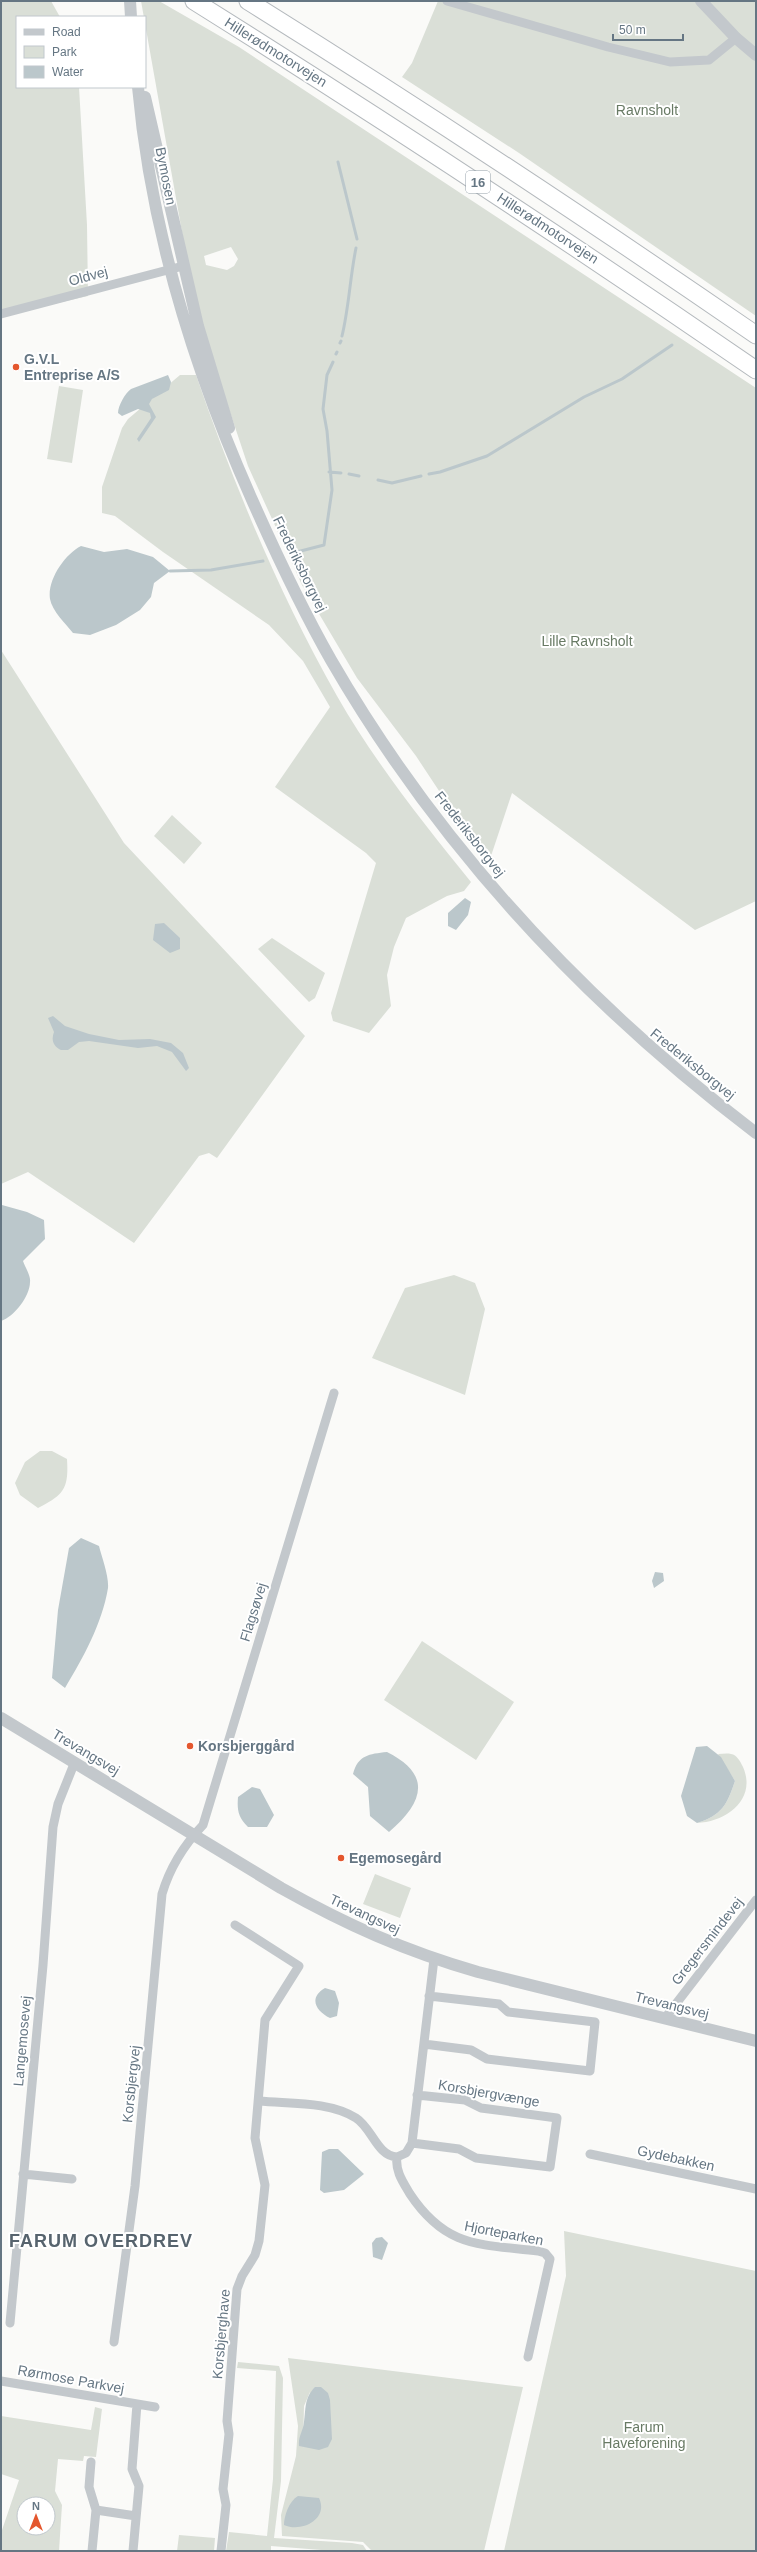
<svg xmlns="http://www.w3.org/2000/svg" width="757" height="2552" viewBox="0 0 757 2552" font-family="Arial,sans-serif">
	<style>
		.green { fill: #dadfd7; fill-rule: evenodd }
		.water { fill: #bbc7cb }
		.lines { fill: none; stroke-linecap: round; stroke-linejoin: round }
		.stream { stroke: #bbc7cb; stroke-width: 3 }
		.motorway-casing { stroke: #b4b9bd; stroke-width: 19 }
		.minor { stroke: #c3c8cc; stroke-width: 9 }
		.tertiary { stroke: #c3c8cc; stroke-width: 12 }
		.motorway { stroke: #fff; stroke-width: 17 }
		.poi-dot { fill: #e4572e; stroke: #fff; stroke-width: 1.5 }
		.labels { text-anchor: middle; stroke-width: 4; stroke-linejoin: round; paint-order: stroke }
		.shield { fill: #fff; stroke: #939fa8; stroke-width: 1 }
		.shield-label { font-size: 13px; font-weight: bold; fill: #657683 }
		.street-label { font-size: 14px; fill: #657683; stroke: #fff }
		.park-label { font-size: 14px; fill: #687a64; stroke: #fff }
		.poi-label { font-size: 14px; font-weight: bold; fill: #657683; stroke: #fff; text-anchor: start }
		.district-label { font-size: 18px; font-weight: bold; letter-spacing: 1px; fill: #57646e; stroke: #fff }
	</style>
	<rect width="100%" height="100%" fill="#fafaf8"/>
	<!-- green -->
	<path class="green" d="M1,1H51L60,17H17V87H79L87,225L88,296L1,316Z
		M141,1H159L239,47L756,388V901L695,930L512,793L488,865L416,756L357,678L302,585L248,466L215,367L190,277ZM231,247L238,259L234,266L227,270L206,265L204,256Z
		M438,1H756V316L519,153L402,77L412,63Z
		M180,375H196C234,485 279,594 337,696C374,761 424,824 471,882L464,891L447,896L406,918L394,947L387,975L391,1006L369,1033L333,1021L331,1013L376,863L366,853L275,787L330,707L303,661L269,625L163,552L115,516L102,513V487L122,428L128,419Z
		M59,386L83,390L72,463L47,459Z
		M1,650L124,843L305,1036L217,1158L209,1153L199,1156L134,1243L28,1172L1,1184Z
		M172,815L202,843L184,864L154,836Z
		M272,938L325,973L315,998L309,1002L258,949Z
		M454,1275L475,1283L485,1309L465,1395L372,1358L405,1288Z
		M40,1451H52L67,1459C69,1490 63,1495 38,1508L20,1495L15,1483L25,1462Z
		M422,1641L514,1702L476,1760L384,1700Z
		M718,1754C722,1754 727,1753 731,1754C737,1755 740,1761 743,1767C757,1799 727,1822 697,1823C722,1815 727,1805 735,1781Z
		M375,1874L411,1888L400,1918L363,1904Z
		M564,2231L756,2271V2551H504L566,2276Z
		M288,2358L523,2387L484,2551H372L363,2542L282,2536L281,2515L296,2456L298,2426ZM310,2392L303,2448L304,2406Z
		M238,2362L279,2366L283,2378L281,2481L274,2538L352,2543L363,2545L367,2551H334L271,2546V2551H226L229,2532L267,2536L273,2479L276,2371L237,2368Z
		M95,2407L102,2409L96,2457L84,2456L83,2461L58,2459L55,2491L62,2505L59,2551H1V2533L19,2480L1,2474V2416L91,2430ZM24,2504H48V2528H24Z
		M179,2535L215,2538L214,2551H177Z"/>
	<!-- water -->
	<path class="water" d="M168,375L171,382L169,390L152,399L149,404L156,417L139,442L137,439L151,418L150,413L138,409L122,416L118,413C118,406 125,393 131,389Z
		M81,546L104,552L127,549L153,557L170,571L154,583L151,597L140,610L116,625L90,635L73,633C66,624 52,611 50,599C47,580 65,554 81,546Z
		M465,898L471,902L468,915L456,930L448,926V913Z
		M164,923L180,938V949L170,953L153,940L155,924Z
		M53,1016L65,1026L89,1034L119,1040L150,1039L171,1043L183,1053L189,1068L186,1071L172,1052L157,1046L138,1048L89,1041L79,1042L68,1050H61C53,1046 51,1040 54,1032L48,1018Z
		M2,1205L27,1212L44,1220L45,1239L23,1261C25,1267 31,1276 30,1282C30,1296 14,1317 1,1321Z
		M81,1538L99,1546C102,1558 109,1576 108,1588C102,1624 83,1658 65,1688L52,1678L58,1610L69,1548Z
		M655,1572L663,1573L664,1581L654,1588L652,1581Z
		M707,1746L721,1757L735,1781C727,1805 722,1815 697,1823L687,1816L681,1796L696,1747Z
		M387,1752C433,1775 423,1803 389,1832L370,1816L368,1787L353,1774C358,1755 369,1754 387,1752Z
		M252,1787L260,1789L274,1815L267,1827H248C238,1817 237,1810 238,1797Z
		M325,1988L335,1991L339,2003L337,2016L330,2018C316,2011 308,1998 325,1988Z
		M329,2149H338L364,2174L344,2190L324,2193L320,2190L322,2152Z
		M382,2237L388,2243L382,2260L373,2257L372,2243L376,2238Z
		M315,2387H321L328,2393L330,2400L332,2439L328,2447L319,2450L299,2446C298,2436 303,2432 304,2422C306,2409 304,2398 315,2387Z
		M298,2496L319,2498C329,2519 302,2533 284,2525C284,2516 289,2501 298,2496Z"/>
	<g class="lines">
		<!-- stream -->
		<path class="stream" d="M338,162L357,239
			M342,336C349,307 350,277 356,248
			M340,343L341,341
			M336,354L337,352
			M329,472L341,473
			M349,474L359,476
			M429,474L440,472L487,456L584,397L622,379L672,345
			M378,480L392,483L421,476
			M293,553L324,545L332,490L327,431L323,409L327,375L333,362
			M170,571L211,570L263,561"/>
		<defs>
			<path id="motorway" d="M194,1C384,120 571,243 756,370
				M248,1C420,108 589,220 756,335"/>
		</defs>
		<!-- motorway casing -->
		<use href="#motorway" class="motorway-casing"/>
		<!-- minor -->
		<path class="minor" d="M447,1L608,47L670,62L709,60L736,38
			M1,314L183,266
			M665,2018L756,1900
			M424,2044L471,2050L487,2059L590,2071L595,2022L508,2012L499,2004L429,1996
			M259,2101C290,2104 329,2101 356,2118C372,2128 377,2156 397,2157L406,2153L412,2143L434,1959
			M412,2143L459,2149L476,2158L550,2167L557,2118L481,2108L465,2100L417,2095
			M590,2154L756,2189
			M397,2157C395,2171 403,2182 410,2194C446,2248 479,2244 538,2251L545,2253L550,2259L528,2357
			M23,2174L72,2179
			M10,2323L43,1965L53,1827L58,1804L74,1764
			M114,2342L135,2186L162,1894C170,1867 183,1846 203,1825L334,1393
			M1,2381L155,2407
			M91,2462L89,2487L96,2510L92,2551
			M96,2510L136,2516
			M133,2551L139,2486L132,2469L137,2404
			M221,2551L226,2505L223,2489L229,2434L227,2421L237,2289L242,2276L255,2255L259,2241L265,2185L255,2138L265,2020L299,1966L235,1925"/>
		<!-- tertiary -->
		<path class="tertiary" d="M130,1L131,17
			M701,1L736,38L756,55
			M138,87C151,232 194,370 253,502C277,556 302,609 331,660C439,847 585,1003 756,1133
			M145,97L198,326L229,428
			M1,1718L281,1888C347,1925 405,1951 478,1972L756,2041"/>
		<!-- motorway -->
		<use href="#motorway" class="motorway"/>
	</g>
	<!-- markers -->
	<g class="poi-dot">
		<circle cx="16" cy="367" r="4"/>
		<circle cx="190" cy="1746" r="4"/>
		<circle cx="341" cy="1858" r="4"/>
	</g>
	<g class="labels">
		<!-- shield labels -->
		<rect class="shield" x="466" y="171" width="24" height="22" rx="3"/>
		<g class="shield-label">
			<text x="478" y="187">16</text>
		</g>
		<!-- street labels -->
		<g class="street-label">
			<text transform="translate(276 52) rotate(32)" y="5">Hillerødmotorvejen</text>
			<text transform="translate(166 176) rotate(79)" y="5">Bymosen</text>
			<text transform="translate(548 228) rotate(33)" y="5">Hillerødmotorvejen</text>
			<text transform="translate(88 276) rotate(-15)" y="5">Oldvej</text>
			<text transform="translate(300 564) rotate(64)" y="5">Frederiksborgvej</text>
			<text transform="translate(470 834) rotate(52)" y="5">Frederiksborgvej</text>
			<text transform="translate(693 1064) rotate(39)" y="5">Frederiksborgvej</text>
			<text transform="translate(253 1612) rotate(-73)" y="5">Flagsøvej</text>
			<text transform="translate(86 1752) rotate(31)" y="5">Trevangsvej</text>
			<text transform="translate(365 1914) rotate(25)" y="5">Trevangsvej</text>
			<text transform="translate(707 1941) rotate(-52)" y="5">Gregersmindevej</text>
			<text transform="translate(672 2005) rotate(14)" y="5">Trevangsvej</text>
			<text transform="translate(22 2041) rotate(-85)" y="5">Langemosevej</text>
			<text transform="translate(131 2084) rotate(-84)" y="5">Korsbjergvej</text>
			<text transform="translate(489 2093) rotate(10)" y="5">Korsbjergvænge</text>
			<text transform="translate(676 2158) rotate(12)" y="5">Gydebakken</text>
			<text transform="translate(504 2233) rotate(11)" y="5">Hjorteparken</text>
			<text transform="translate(221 2334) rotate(-85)" y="5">Korsbjerghave</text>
			<text transform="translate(71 2379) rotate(10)" y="5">Rørmose Parkvej</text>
		</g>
		<!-- park labels -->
		<g class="park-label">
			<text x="647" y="115">Ravnsholt</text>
			<text x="587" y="646">Lille Ravnsholt</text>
			<text x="644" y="2432">Farum<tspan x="644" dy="16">Haveforening</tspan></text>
		</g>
		<!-- poi labels -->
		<g class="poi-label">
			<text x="24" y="364">G.V.L<tspan x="24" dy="16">Entreprise A/S</tspan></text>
			<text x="198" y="1751">Korsbjerggård</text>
			<text x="349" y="1863">Egemosegård</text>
		</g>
		<!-- district labels -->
		<g class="district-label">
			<text x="101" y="2247">FARUM OVERDREV</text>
		</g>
	</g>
	<!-- border -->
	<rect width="757" height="2552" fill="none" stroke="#657683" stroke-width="4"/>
	<!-- legend -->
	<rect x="16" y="16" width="130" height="72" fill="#ffffff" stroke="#c1c8cd"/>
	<rect x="24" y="29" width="20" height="6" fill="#c3c8cc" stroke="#c1c8cd"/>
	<text x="52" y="36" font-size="12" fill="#657683">Road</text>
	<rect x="24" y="46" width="20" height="12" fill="#dadfd7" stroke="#c1c8cd"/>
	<text x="52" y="56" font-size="12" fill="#657683">Park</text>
	<rect x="24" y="66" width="20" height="12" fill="#bbc7cb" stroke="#c1c8cd"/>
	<text x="52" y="76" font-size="12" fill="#657683">Water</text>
	<!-- north arrow -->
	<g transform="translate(36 2516)"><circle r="19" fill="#ffffff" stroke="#c1c8cd"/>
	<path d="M0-3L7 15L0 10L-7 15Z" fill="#e4572e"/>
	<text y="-6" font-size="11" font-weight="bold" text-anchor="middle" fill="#657683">N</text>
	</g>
	<!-- scale -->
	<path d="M613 34v6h70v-6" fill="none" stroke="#657683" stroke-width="2"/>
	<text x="619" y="34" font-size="12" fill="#657683" stroke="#ffffff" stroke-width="3" paint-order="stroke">50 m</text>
</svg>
